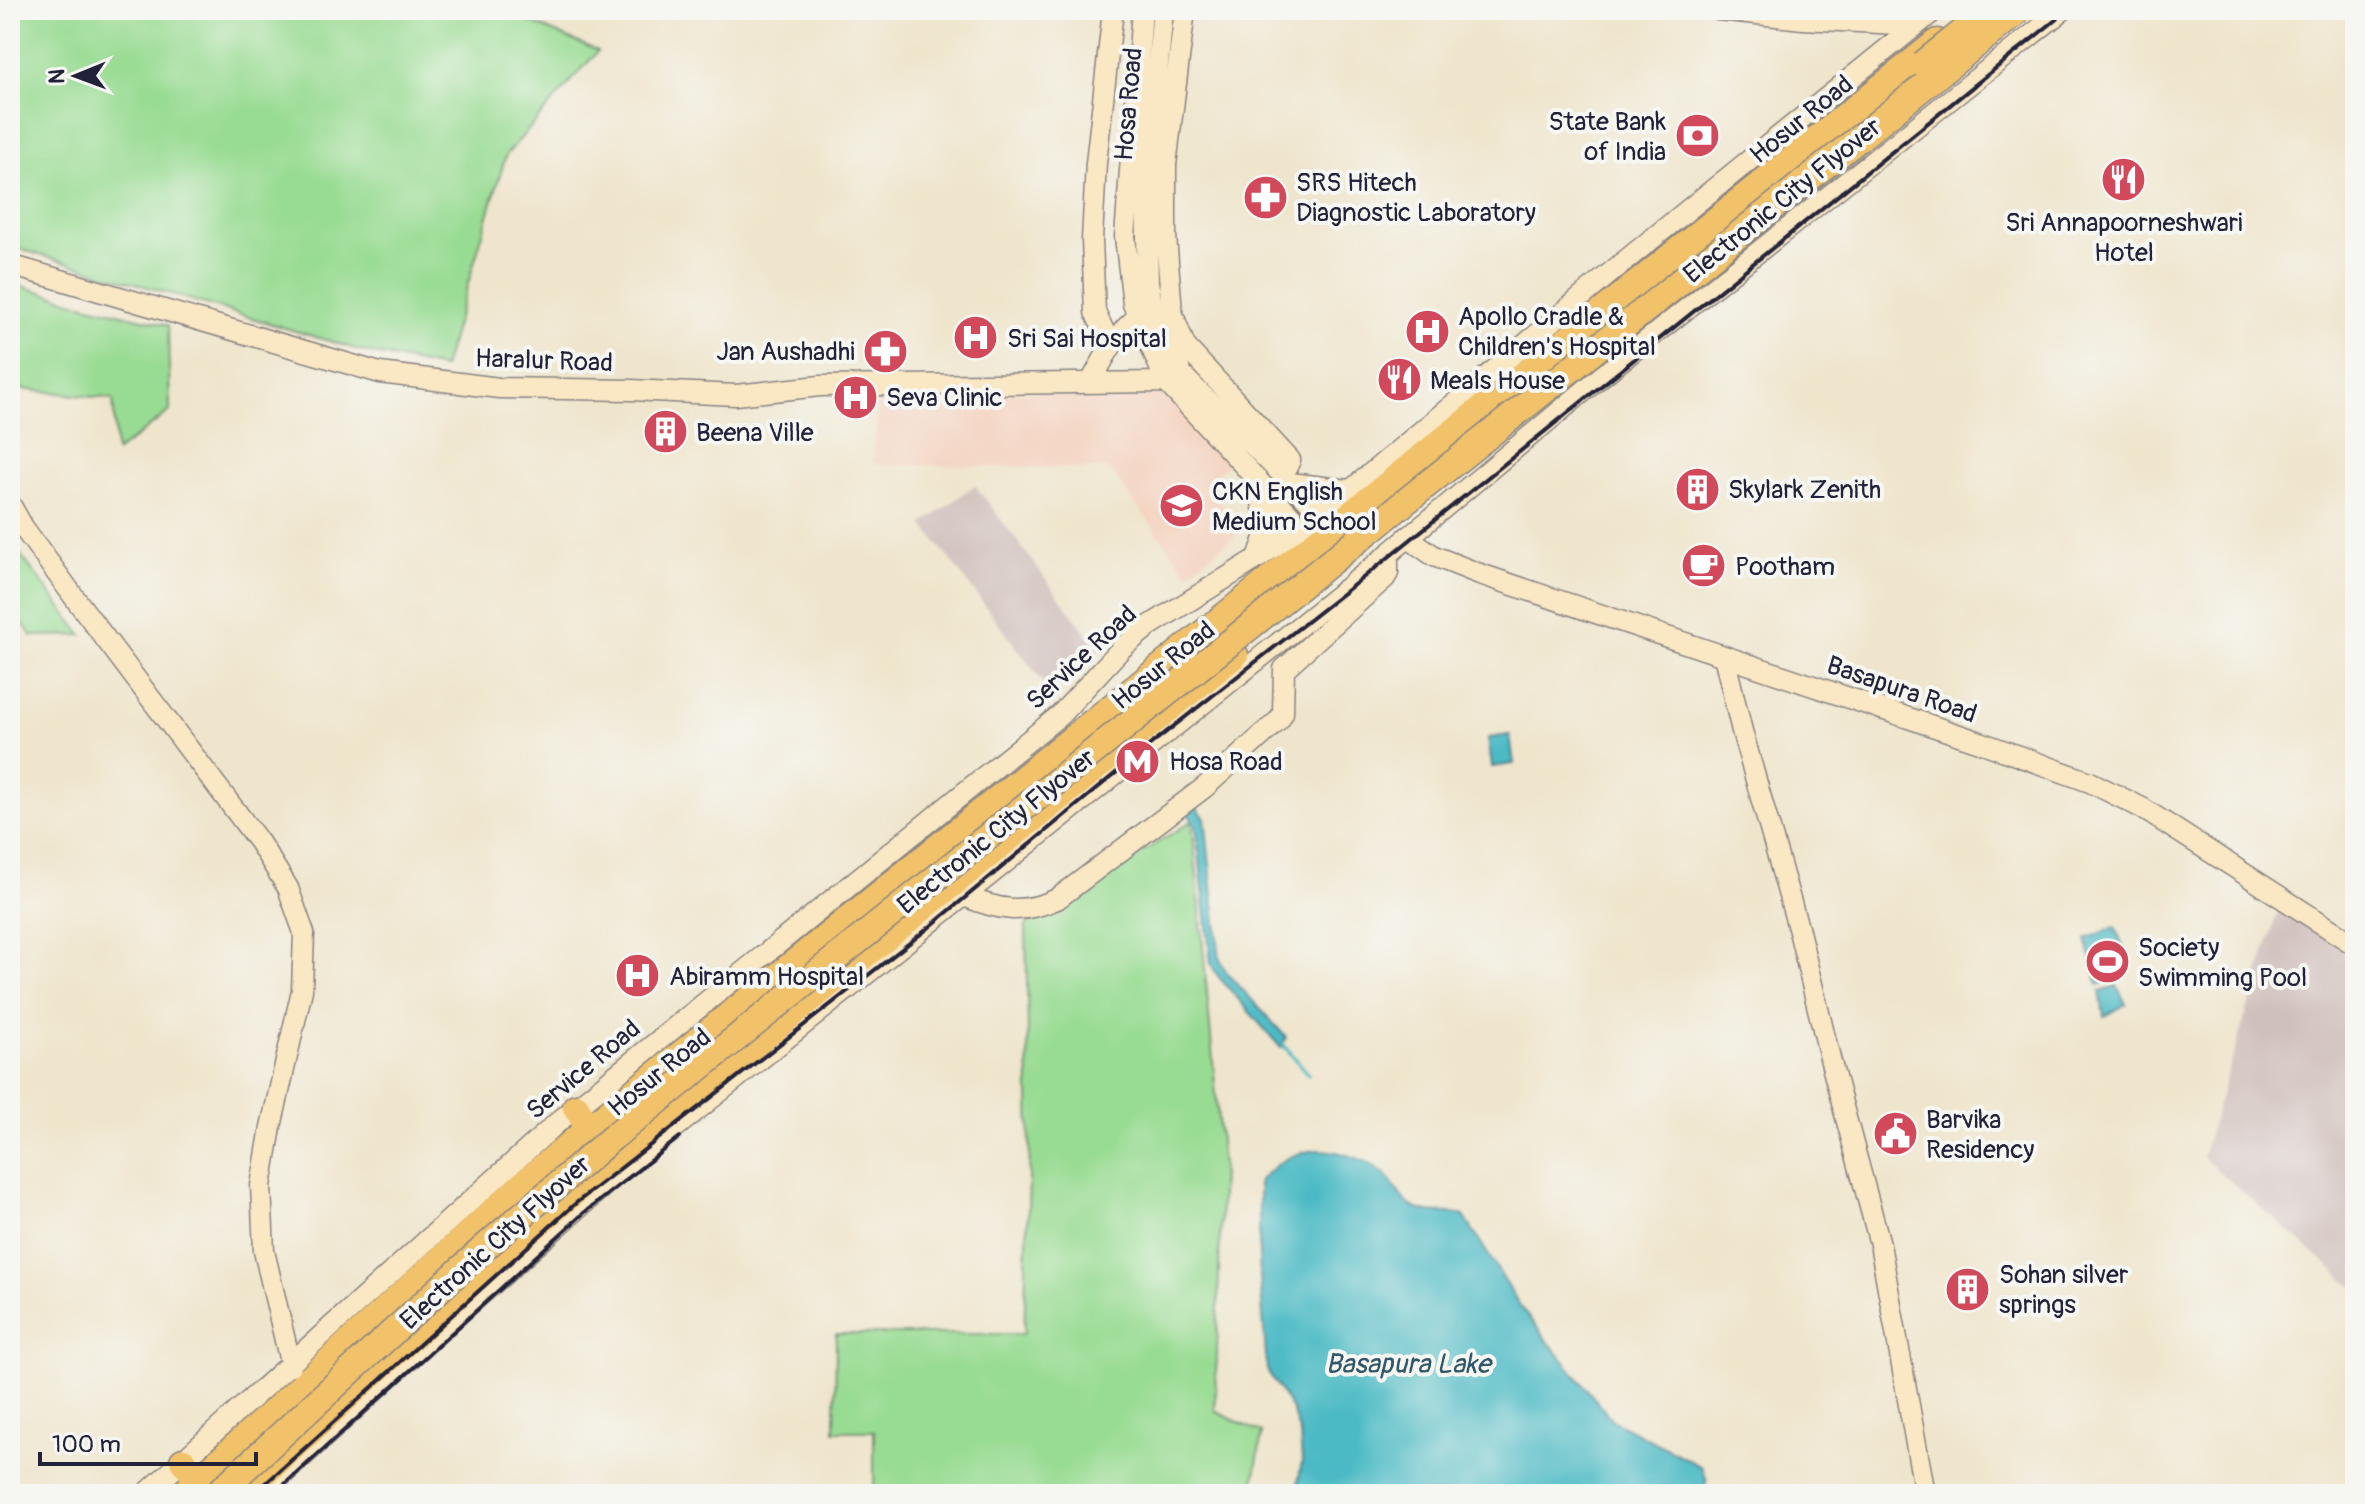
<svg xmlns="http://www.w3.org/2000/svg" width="2365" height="1504" viewBox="0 0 2365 1504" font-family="Pangolin,sans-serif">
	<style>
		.built { fill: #f4d3c0 }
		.industrial { fill: #d0c0bc }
		.green { fill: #98db92; stroke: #5d7e66; stroke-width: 2 }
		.water { fill: #4cbac4; stroke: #376e80; stroke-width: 2 }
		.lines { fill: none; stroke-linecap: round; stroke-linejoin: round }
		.stream { stroke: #4cbac4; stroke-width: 4 }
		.secondary-casing { stroke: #888484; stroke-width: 23 }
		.highway-casing { stroke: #888484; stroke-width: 29 }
		.secondary { stroke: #fae7c3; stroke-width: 20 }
		.highway { stroke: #f2c26a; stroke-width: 26 }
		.rail { stroke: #22223b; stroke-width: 4 }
		.highway-bridge-casing { stroke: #888484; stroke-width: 29; stroke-linecap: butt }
		.highway-bridge { stroke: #f2c26a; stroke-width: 26 }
		.labels { text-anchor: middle; stroke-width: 8; stroke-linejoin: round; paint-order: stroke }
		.street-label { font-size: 26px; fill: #22223b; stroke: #f6f6f2 }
		.poi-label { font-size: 26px; fill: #22223b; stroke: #f6f6f2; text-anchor: start }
		.water-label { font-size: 28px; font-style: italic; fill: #31576b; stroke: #f6f6f2 }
	</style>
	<rect width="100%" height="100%" fill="#f6f6f2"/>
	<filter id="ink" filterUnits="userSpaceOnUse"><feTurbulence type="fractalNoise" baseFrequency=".0125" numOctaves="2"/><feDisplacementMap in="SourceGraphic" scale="16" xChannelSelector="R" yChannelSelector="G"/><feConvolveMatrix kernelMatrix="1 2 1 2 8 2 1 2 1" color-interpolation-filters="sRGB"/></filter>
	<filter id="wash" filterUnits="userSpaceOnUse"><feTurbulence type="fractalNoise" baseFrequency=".006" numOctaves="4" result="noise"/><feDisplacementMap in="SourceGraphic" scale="32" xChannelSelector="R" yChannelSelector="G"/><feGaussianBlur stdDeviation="1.8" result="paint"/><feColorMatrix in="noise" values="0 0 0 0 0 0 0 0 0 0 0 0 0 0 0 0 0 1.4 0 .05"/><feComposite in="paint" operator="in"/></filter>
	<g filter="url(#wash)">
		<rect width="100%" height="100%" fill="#efe5cc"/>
		<!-- built -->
		<path class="built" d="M1168,391L1228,465L1207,481L1240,532L1188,573L1109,469L873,464L879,394Z"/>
		<!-- industrial -->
		<path class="industrial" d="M975,485L1100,651L1049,690L923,524Z
			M2279,907L2355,955V1288L2202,1157Z"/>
		<!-- green -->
		<path class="green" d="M10,10H516V16L598,51L506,155L443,368L366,352L10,246Z
			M10,283L89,306L168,325L170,411L116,452L113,399L22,389L10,374Z
			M10,541L82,635L32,636L10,606Z
			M1192,821L1222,1164L1215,1411L1262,1433L1252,1494H874V1431H835L836,1334H1024L1030,1149L1026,925Z"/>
		<!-- water -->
		<path class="water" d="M1510,735L1514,764L1492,767L1488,738Z
			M1194,804L1205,818L1220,960L1227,973L1286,1037L1281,1048L1218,976L1211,964L1196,825L1186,811Z
			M2115,927L2124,949L2121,975L2098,984L2086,939Z
			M2117,986L2126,1004L2104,1017L2100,991Z
			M1316,1150C1340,1150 1375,1161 1390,1180C1398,1191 1403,1202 1415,1208C1434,1217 1451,1209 1464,1216L1524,1312L1612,1420L1702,1467L1707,1481L1705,1487L1699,1494H1296L1302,1461L1300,1434L1292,1410L1267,1370L1259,1263V1181C1276,1163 1291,1153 1316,1150Z"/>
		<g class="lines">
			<!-- stream -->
			<path class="stream" d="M1281,1042L1308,1074"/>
		</g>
	</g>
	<g filter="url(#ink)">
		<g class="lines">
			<defs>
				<path id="secondary" d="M1142,10L1125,237L1133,304L1166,382L1309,535
					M1163,10L1146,193L1148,282L1153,312L1182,375L1330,522
					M1185,10L1166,165V236L1172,312L1185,346L1290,460L1283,476
					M1718,10L1803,19L1916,25
					M10,265L380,373L499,388L631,390L736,395L820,386L1166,382
					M1111,346L1095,312L1092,240L1096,163L1113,10
					M1091,382C1104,358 1116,333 1138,317
					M1290,483L1357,491
					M1258,485L1268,529L1258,558
					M10,504L23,527L77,601L259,842L288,888L304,933L302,990L271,1127L261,1186L264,1251L291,1366
					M1407,537L1434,556L1477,573L1980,742L2090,782L2142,808L2355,945
					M1724,656L1742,731L1799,931L1832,1066L1880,1244L1925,1494
					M964,896C998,910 1022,915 1057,899L1205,787L1279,720L1283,713L1284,669L1385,578L1388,573V554
					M276,1481L460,1313L615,1176L1368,571L1602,376L2063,10
					M146,1494L558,1122L1060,715L1122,648L1149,626L1258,558L1333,505L1621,264L1935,10"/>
				<path id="highway" d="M576,1107L589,1129
					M183,1461L198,1480
					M183,1494L522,1185L599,1120L1937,42
					M242,1494L493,1263L596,1173L1235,655"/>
			</defs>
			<!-- secondary casing -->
			<use href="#secondary" class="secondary-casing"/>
			<!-- highway casing -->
			<use href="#highway" class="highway-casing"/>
			<!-- secondary -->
			<use href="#secondary" class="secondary"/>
			<!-- highway -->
			<use href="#highway" class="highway"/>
			<!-- rail -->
			<path class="rail" d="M254,1494L576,1203L926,930L1146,748L1374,569L2068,10
				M274,1494L585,1212L680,1137"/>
			<defs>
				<path id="highway-bridge" d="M1923,64L1990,10
					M217,1494L484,1248L613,1137L2019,10"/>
			</defs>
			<!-- highway-bridge casing -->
			<use href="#highway-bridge" class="highway-bridge-casing"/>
			<!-- highway-bridge -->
			<use href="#highway-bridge" class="highway-bridge"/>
		</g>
	</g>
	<!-- icons -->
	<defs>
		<symbol id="bank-disc" viewBox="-11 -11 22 22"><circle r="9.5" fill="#d1495b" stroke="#f6f6f2"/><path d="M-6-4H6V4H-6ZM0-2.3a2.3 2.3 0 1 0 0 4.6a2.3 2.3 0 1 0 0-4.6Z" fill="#fff"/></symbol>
		<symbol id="restaurant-disc" viewBox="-11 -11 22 22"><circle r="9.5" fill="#d1495b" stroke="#f6f6f2"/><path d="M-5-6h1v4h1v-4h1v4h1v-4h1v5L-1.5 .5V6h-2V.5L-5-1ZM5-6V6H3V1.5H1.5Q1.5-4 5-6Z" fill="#fff"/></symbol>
		<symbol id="pharmacy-disc" viewBox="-11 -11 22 22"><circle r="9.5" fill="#d1495b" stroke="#f6f6f2"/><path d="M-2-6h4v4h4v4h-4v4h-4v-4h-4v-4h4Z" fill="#fff"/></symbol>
		<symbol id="hospital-disc" viewBox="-11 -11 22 22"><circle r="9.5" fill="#d1495b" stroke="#f6f6f2"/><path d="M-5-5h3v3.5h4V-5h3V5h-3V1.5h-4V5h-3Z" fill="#fff"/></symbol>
		<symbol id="building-disc" viewBox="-11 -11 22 22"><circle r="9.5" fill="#d1495b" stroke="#f6f6f2"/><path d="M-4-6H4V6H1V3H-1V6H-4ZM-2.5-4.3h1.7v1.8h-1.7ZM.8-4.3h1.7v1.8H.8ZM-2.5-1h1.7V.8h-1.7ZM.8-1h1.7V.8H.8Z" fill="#fff"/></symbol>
		<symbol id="school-disc" viewBox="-11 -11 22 22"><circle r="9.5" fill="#d1495b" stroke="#f6f6f2"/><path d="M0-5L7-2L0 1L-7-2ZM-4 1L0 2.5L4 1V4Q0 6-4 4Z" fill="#fff"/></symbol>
		<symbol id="cafe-disc" viewBox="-11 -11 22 22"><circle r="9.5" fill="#d1495b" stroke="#f6f6f2"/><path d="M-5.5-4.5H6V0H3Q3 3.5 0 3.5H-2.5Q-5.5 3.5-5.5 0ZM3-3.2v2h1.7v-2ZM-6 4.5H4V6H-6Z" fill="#fff"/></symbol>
		<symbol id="metro-disc" viewBox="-11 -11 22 22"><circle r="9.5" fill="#d1495b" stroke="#f6f6f2"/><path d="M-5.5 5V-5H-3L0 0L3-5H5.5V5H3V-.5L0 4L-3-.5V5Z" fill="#fff"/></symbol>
		<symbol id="stadium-disc" viewBox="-11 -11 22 22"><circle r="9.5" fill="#d1495b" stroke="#f6f6f2"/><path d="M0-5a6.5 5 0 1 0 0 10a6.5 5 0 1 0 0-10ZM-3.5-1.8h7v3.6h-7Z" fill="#fff"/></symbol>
		<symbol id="civic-disc" viewBox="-11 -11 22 22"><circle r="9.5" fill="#d1495b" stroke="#f6f6f2"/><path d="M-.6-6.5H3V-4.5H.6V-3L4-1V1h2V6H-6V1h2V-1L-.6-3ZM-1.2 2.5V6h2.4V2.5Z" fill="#fff"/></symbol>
	</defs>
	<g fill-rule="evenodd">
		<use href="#bank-disc" x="1672" y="110" width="51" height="51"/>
		<use href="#restaurant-disc" x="2098" y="154" width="51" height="51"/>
		<use href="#pharmacy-disc" x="1240" y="172" width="51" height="51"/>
		<use href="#hospital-disc" x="1402" y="306" width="51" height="51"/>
		<use href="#hospital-disc" x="950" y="312" width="51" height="51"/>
		<use href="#pharmacy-disc" x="860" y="326" width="51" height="51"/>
		<use href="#restaurant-disc" x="1374" y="354" width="51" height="51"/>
		<use href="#hospital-disc" x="830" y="372" width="51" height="51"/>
		<use href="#building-disc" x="640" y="406" width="51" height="51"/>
		<use href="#building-disc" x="1672" y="464" width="51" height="51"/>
		<use href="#school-disc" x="1156" y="480" width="51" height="51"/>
		<use href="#cafe-disc" x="1678" y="540" width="51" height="51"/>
		<use href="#metro-disc" x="1112" y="736" width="51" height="51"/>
		<use href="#stadium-disc" x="2082" y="936" width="51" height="51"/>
		<use href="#hospital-disc" x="612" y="950" width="51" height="51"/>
		<use href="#civic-disc" x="1870" y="1108" width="51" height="51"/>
		<use href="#building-disc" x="1942" y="1264" width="51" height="51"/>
	</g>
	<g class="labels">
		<!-- street labels -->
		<g class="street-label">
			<text transform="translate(1128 104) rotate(-85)" y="9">Hosa Road</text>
			<text transform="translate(1801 119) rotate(-39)" y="9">Hosur Road</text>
			<text transform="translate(1782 200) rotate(-39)" y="9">Electronic City Flyover</text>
			<text transform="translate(544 360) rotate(2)" y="9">Haralur Road</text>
			<text transform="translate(1081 657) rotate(-43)" y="9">Service Road</text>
			<text transform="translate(1163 665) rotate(-39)" y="9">Hosur Road</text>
			<text transform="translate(1902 689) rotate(19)" y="9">Basapura Road</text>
			<text transform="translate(996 831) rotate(-39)" y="9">Electronic City Flyover</text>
			<text transform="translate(583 1069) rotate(-40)" y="9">Service Road</text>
			<text transform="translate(659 1072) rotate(-39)" y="9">Hosur Road</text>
			<text transform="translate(495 1242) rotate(-42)" y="9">Electronic City Flyover</text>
		</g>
		<!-- poi labels -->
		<g class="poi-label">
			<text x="1666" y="130" text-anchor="end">State Bank<tspan x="1666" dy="30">of India</tspan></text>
			<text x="1296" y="191">SRS Hitech<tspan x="1296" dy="30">Diagnostic Laboratory</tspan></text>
			<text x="2124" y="231" text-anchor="middle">Sri Annapoorneshwari<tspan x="2124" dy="30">Hotel</tspan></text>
			<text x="1458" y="325">Apollo Cradle &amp;<tspan x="1458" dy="30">Children's Hospital</tspan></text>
			<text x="1007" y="347">Sri Sai Hospital</text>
			<text x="855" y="360" text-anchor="end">Jan Aushadhi</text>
			<text x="1430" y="389">Meals House</text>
			<text x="886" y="406">Seva Clinic</text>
			<text x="696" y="441">Beena Ville</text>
			<text x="1728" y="498">Skylark Zenith</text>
			<text x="1212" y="500">CKN English<tspan x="1212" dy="30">Medium School</tspan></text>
			<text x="1735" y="575">Pootham</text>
			<text x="1169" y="770">Hosa Road</text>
			<text x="2138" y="956">Society<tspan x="2138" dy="30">Swimming Pool</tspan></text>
			<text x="669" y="985">Abiramm Hospital</text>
			<text x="1926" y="1128">Barvika<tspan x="1926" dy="30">Residency</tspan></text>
			<text x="1999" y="1283">Sohan silver<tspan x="1999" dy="30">springs</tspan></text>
		</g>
		<!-- water labels -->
		<g class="water-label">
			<text x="1408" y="1373">Basapura Lake</text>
		</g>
	</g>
	<!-- margin -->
	<rect width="2365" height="1504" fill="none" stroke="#f6f6f2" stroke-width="40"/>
	<!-- north arrow -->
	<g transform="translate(76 76) rotate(269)" stroke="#f6f6f2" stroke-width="6" paint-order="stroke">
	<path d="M0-6L14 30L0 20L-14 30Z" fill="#22223b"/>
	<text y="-12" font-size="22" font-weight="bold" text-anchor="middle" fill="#22223b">N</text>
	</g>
	<!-- scale -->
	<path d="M40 1452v12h216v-12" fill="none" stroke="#22223b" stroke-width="4"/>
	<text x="52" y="1452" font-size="24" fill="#22223b" stroke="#f6f6f2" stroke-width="6" paint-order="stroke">100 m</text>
</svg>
